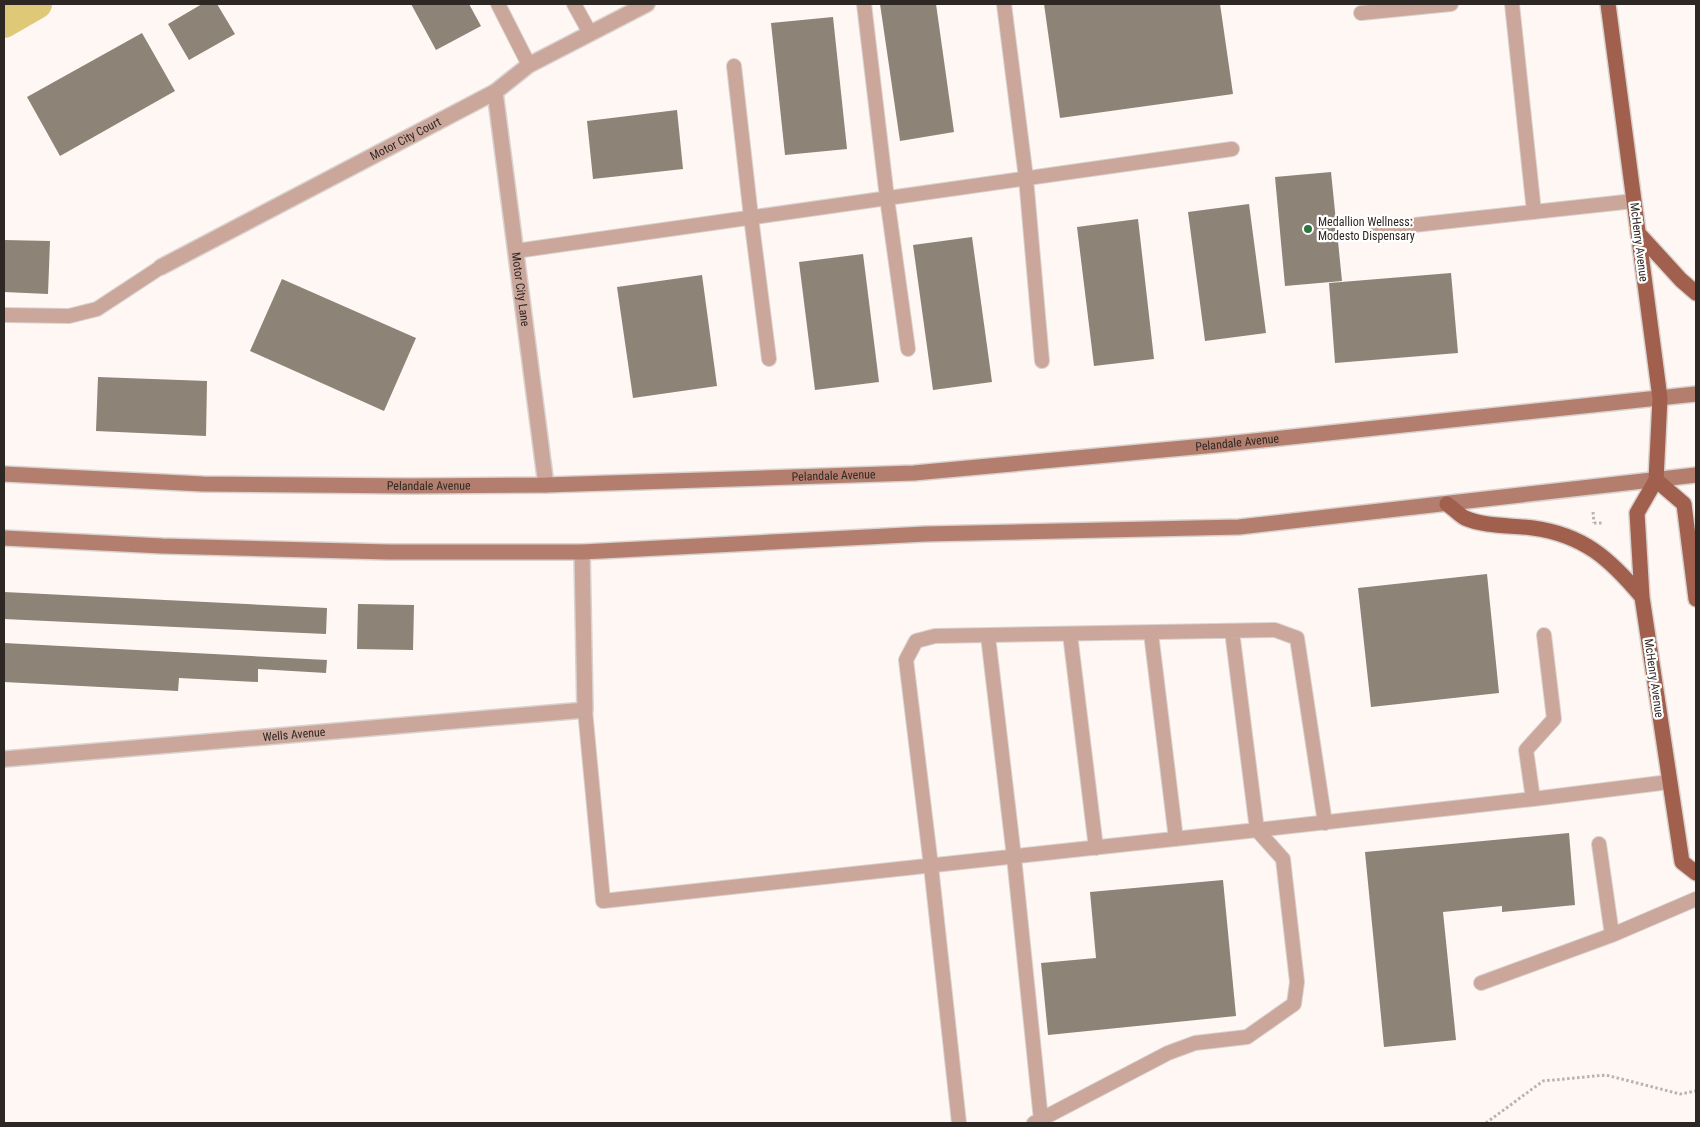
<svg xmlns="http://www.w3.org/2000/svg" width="1700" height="1127" viewBox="0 0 1700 1127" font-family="'Roboto Condensed',sans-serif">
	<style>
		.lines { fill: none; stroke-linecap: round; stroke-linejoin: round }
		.canal { stroke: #dfc877; stroke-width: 30 }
		.building { fill: #8d8376 }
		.lane-casing { stroke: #d9d2ce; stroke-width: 16 }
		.street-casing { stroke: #d9d2ce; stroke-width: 18 }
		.secondary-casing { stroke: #d9d2ce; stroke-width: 18 }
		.primary-casing { stroke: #d9d2ce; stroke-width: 18 }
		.path { stroke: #b9b3af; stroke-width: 3; stroke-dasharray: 2.5 2.5; stroke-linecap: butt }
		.lane { stroke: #cba69b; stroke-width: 14 }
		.street { stroke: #cba69b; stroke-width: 15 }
		.secondary { stroke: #b37e6e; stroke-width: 15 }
		.primary { stroke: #a0604d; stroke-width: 15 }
		.poi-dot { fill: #2c7441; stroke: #fff; stroke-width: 2 }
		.labels { text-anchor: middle; stroke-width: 4.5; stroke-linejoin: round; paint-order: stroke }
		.street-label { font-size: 12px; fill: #2e2824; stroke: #fff }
		.poi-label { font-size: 12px; fill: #2e2824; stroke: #fff; text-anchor: start }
	</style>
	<rect width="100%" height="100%" fill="#fef7f3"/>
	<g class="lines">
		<!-- canal -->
		<path class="canal" d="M4,23L37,4"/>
	</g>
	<!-- building -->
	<path class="building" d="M202,4H217L235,34L189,60L168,24Z
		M411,4H469L481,26L436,50Z
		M880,4H936L954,132L900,141Z
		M1044,4H1220L1233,94L1060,118Z
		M833,17L847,149L785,155L771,23Z
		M142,33L175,91L60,156L27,97Z
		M677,110L683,169L593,179L587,121Z
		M1331,172L1342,281L1285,286L1275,177Z
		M1249,204L1266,333L1205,341L1188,212Z
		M1138,219L1154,359L1094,366L1077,227Z
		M972,237L992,382L933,390L913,245Z
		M4,240L50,241L48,294L4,292Z
		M863,254L879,382L815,390L799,262Z
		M1451,273L1458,353L1335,363L1329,283Z
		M702,275L717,386L633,398L617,287Z
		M282,279L416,338L384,411L250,351Z
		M98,377L207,381L206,436L96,431Z
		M1487,574L1499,693L1371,707L1358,588Z
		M4,592L327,608L326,634L4,619Z
		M358,604L414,605L413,650L357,649Z
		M4,643L327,660L326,673L258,669V682L179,678L178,691L4,682Z
		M1569,833L1575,905L1502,912V906L1443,912L1456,1040L1384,1047L1365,852Z
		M1223,880L1236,1016L1048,1035L1041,963L1096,958L1090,892Z"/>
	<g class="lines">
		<defs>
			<path id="lane" d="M498,4L529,65
				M574,4L590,33
				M864,4L887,198L908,349
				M1004,4L1026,178L1042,361
				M1512,4L1534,212
				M1361,13L1451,4
				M734,66L751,217L769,359
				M1378,229L1634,201
				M516,251L1232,149
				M4,315L69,316L97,309L161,267
				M1151,633L1176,839
				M1070,634L1096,848
				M988,636L1014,857L1041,1120
				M585,710L603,901L1257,830L1533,799L1669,782
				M1533,799L1526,750L1554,719L1544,635
				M1599,844L1612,935
				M1481,983L1612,935L1696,899
				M959,1123L931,866L906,660L916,641L935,636L1275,630L1297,638L1325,823
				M1034,1123L1168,1053L1195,1043L1247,1037L1294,1004L1297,982L1283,859L1257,830L1232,631"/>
			<g id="street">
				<path id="s1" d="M495,92L546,485"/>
				<path id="s2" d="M161,267L495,92L529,65L647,4"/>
				<path id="s3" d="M4,759L585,710L582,552"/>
			</g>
			<g id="secondary">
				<path id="s4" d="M4,474L203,484L410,486L546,485L914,473L1216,445L1696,394"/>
				<path d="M4,538L162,546L389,552H582L925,534L1239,527L1696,475"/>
			</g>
			<path id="primary" d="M1608,4L1660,398L1656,480L1637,513L1642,597L1682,862L1696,873
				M1638,233L1681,280L1696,293
				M1656,480L1684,504L1696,599
				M1447,504C1453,508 1459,515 1465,518C1486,527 1511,525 1533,528C1584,535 1610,559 1642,597"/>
		</defs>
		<!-- lane casing -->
		<use href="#lane" class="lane-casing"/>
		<!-- street casing -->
		<use href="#street" class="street-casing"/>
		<!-- secondary casing -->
		<use href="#secondary" class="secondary-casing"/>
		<!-- primary casing -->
		<use href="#primary" class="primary-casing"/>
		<!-- path -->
		<path class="path" d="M1593,512L1594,523
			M1594,523H1604
			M1486,1123L1543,1081L1606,1075L1680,1094L1696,1091"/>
		<!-- lane -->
		<use href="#lane" class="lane"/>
		<!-- street -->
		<use href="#street" class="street"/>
		<!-- secondary -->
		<use href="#secondary" class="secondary"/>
		<!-- primary -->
		<use href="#primary" class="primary"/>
	</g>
	<!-- markers -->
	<circle class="poi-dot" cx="1308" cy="229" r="5"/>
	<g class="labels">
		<!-- street labels -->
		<g class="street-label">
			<text dy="4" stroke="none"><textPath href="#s2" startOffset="276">Motor City Court</textPath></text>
			<text transform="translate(1639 242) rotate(83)" y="4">McHenry Avenue</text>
			<text dy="4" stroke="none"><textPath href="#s1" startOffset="199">Motor City Lane</textPath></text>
			<text dy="4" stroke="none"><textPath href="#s4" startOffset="1235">Pelandale Avenue</textPath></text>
			<text dy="4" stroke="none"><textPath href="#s4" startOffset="830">Pelandale Avenue</textPath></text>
			<text dy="4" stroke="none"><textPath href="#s4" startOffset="425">Pelandale Avenue</textPath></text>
			<text transform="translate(1654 678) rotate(82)" y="4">McHenry Avenue</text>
			<text dy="4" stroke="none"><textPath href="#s3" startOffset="291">Wells Avenue</textPath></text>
		</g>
		<!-- poi labels -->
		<g class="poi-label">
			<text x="1318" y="226">Medallion Wellness:<tspan x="1318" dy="14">Modesto Dispensary</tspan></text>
		</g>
	</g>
	<!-- border -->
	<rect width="1700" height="1127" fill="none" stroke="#2e2824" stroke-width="10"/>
</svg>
